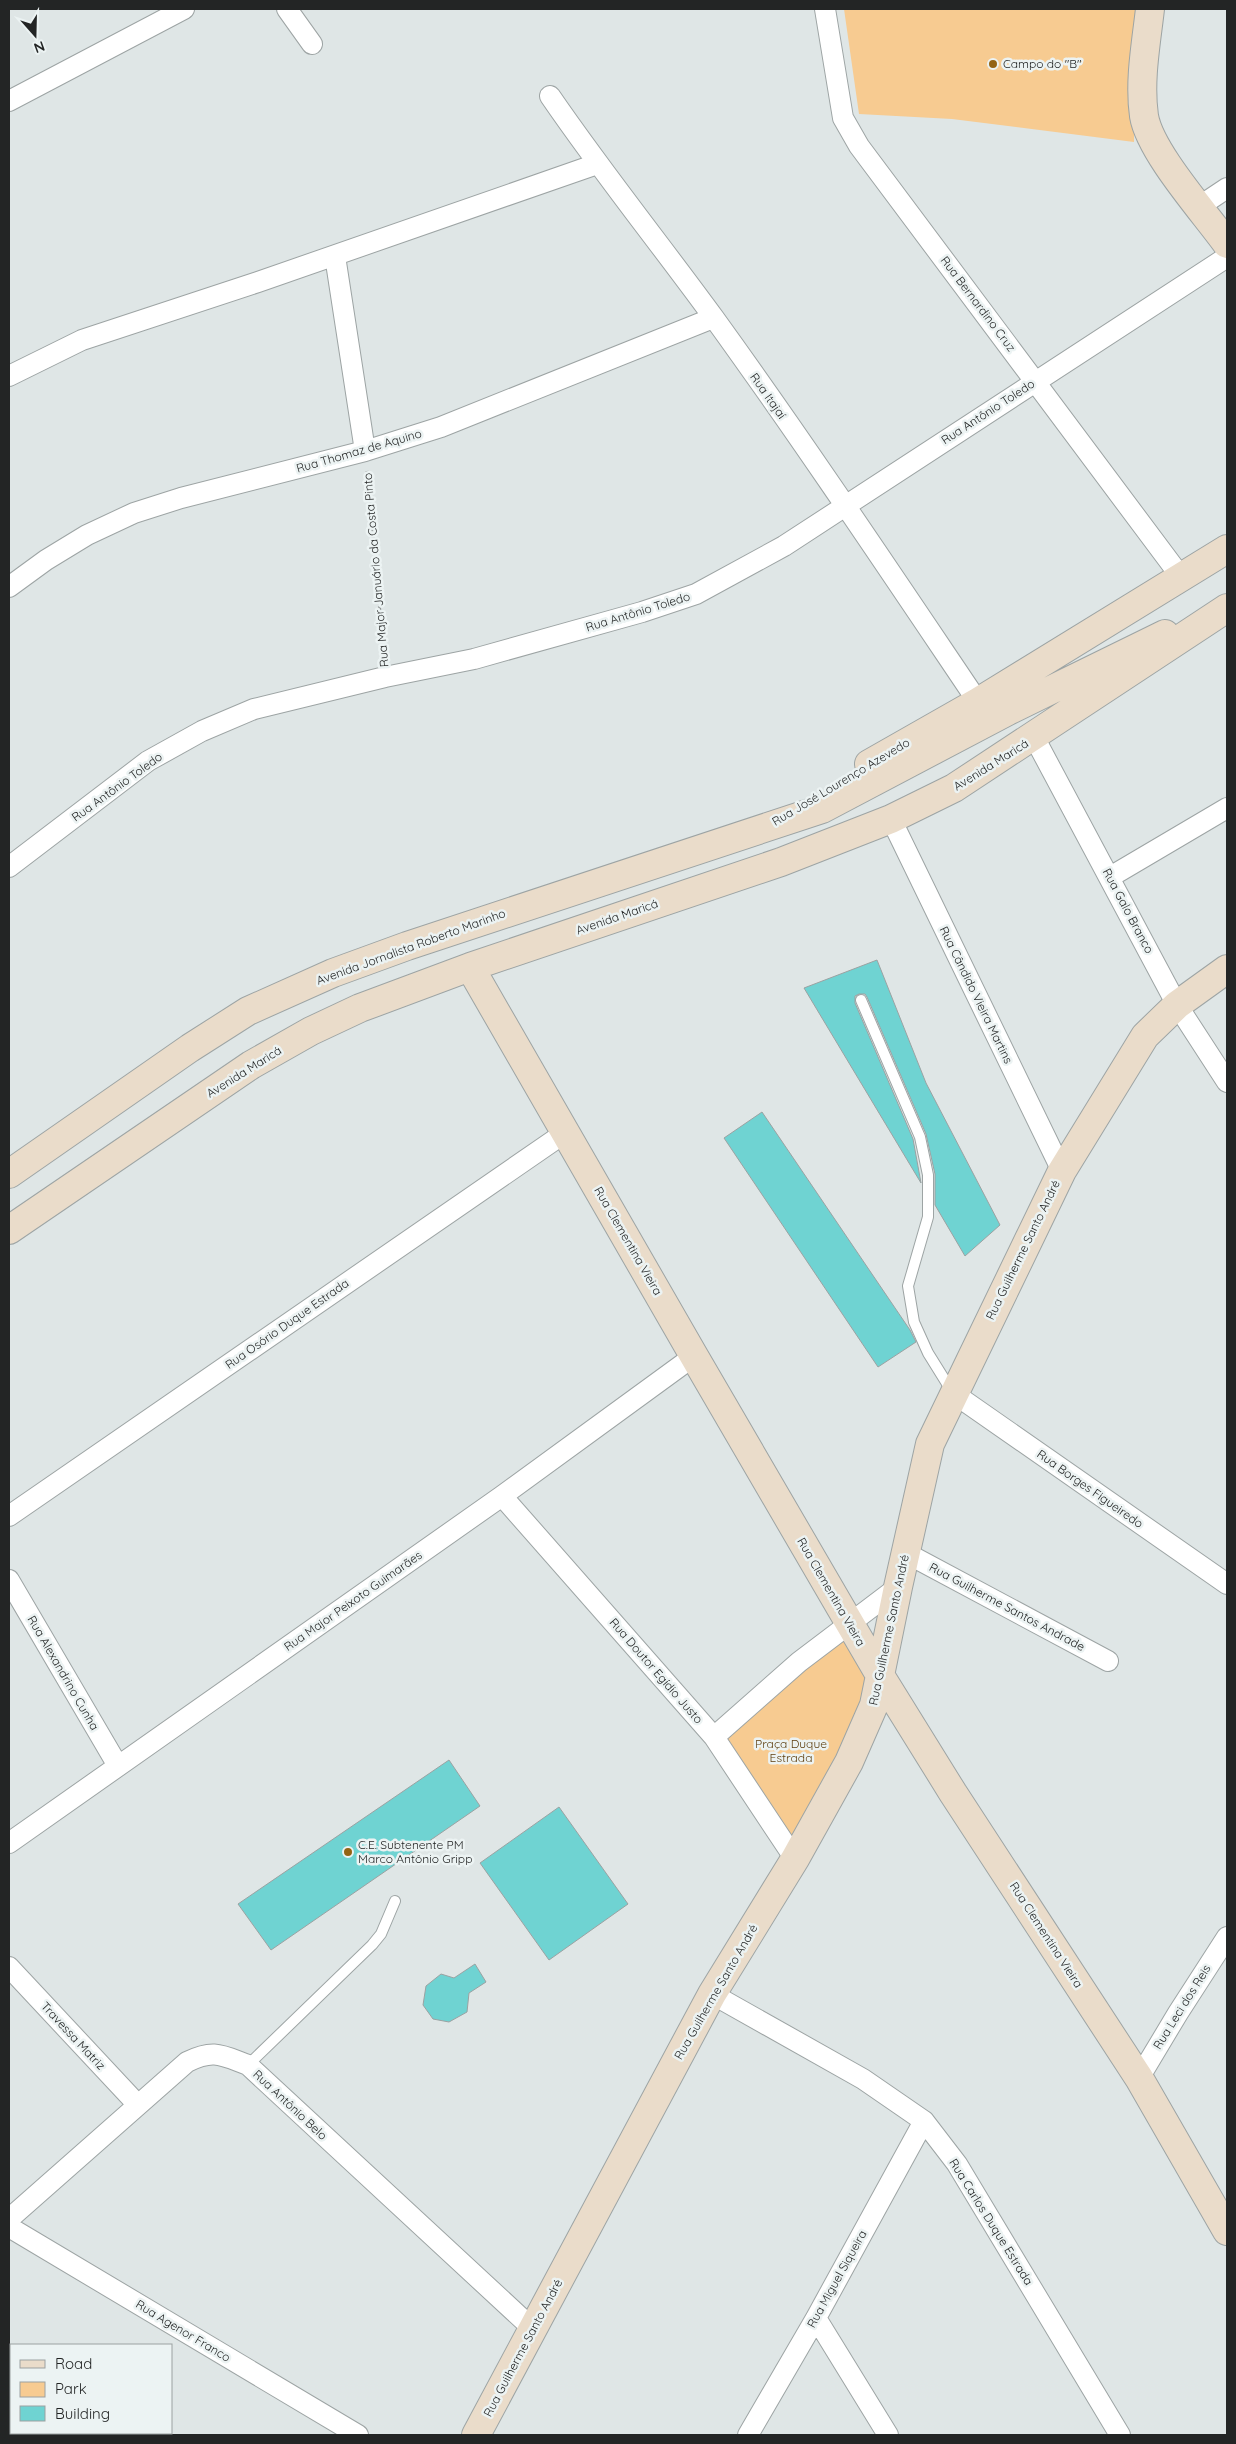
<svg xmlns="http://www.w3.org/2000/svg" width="1236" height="2444" viewBox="0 0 1236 2444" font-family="Quicksand,sans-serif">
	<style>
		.green { fill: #f7cb91 }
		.building { fill: #6fd3d2; stroke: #9ba2a2 }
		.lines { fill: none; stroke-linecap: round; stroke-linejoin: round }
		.lane-casing { stroke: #9da4a4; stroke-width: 12 }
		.street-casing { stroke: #9da4a4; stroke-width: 22 }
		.secondary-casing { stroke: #9da4a4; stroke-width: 30 }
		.path { stroke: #8f9494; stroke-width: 3; stroke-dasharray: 4 4; stroke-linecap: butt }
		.lane { stroke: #fff; stroke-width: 10 }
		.street { stroke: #fff; stroke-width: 20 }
		.secondary { stroke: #eadcca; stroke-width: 28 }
		.poi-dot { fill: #946313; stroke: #ecf3f3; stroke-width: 2 }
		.labels { text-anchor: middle; stroke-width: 5; stroke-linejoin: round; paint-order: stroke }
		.poi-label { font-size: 12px; fill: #232525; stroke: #ecf3f3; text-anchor: start }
		.street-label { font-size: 12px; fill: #232525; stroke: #ecf3f3 }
		.park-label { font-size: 12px; fill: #5f4011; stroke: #ecf3f3 }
	</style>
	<rect width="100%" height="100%" fill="#dfe6e6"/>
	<!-- green -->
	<path class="green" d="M844,9H1136L1134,142L952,119L859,114Z
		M849,1622L881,1677L795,1859L718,1742Z"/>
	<!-- building -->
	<path class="building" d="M877,960L926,1083L1000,1225L965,1256L935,1205V1174L926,1134L867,997L865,994H859L855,996V1003L913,1139L921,1183L804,988Z
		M762,1112L910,1330L916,1342L878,1367L724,1138Z
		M449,1760L480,1806L271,1950L238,1904Z
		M559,1807L628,1904L549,1960L480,1863Z
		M475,1964L486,1982L469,1993L467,2012L449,2022L433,2019L423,2005L426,1986L441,1974L454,1978Z"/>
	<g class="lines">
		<defs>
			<path id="lane" d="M861,1000L920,1137L928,1175V1217L908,1286L914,1322L928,1353L951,1390
				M248,2065L372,1945L381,1934L395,1901"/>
			<path id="street" d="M287,9L312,44
				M825,9L843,118L859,146L1181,577
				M550,96C602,172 660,244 714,318C805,444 891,573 978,702
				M9,101L184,9
				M1200,206L1227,188
				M335,256L365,451
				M9,376L82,340L258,282L597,164
				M9,587L46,560L87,535L134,513L181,498L365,451L441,427L713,318
				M1034,737L1177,1005L1227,1082
				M891,819L1062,1171
				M9,867L148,761L202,731L254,709L385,677L474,659L642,612L696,594L784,546L1227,257
				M1110,877L1227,808
				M953,1393L1227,1584
				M502,1496L714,1737L795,1859
				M9,1516L566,1132
				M906,1553L1108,1661
				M9,1580L118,1766
				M714,1737L799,1662L898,1587
				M9,1843L502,1496L694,1356
				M9,1967L138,2105
				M712,1994L863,2079L924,2121L957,2164L1120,2435
				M1139,2078L1178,2013L1227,1937
				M9,2219L187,2062C214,2049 221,2055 248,2065L533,2329
				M9,2227L358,2435
				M816,2318L888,2435
				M748,2435L816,2318L924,2121"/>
			<path id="secondary" d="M1150,9C1146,44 1139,81 1144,116C1150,152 1204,212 1227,244
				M869,764L978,702L1227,549
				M470,967L694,1356L881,1677L953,1793L1139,2078L1227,2231
				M9,1174L190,1048L248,1011L333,973L407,946L822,809L1008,711L1165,634
				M9,1230L251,1065L311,1031L360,1008L470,967L781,862L891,819L954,788L1227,608
				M476,2435L712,1994L795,1859L849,1762L874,1705L898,1587L930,1444L1062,1171L1145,1036L1177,1005L1227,969"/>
		</defs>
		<!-- lane casing -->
		<use href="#lane" class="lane-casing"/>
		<!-- street casing -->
		<use href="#street" class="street-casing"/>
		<!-- secondary casing -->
		<use href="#secondary" class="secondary-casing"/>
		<!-- path -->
		<path class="path" d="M367,471L384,657"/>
		<!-- lane -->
		<use href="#lane" class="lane"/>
		<!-- street -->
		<use href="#street" class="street"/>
		<!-- secondary -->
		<use href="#secondary" class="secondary"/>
	</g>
	<!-- markers -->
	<g class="poi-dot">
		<circle cx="993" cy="64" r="5"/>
		<circle cx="348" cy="1852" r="5"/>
	</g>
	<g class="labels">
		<!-- poi labels -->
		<g class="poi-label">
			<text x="1003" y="68">Campo do "B"</text>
			<text x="358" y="1849">C.E. Subtenente PM<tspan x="358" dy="14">Marco Antônio Gripp</tspan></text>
		</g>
		<!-- street labels -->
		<g class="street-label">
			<text transform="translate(978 304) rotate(53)" y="4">Rua Bernardino Cruz</text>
			<text transform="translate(768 396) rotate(55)" y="4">Rua Itajaí</text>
			<text transform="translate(988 412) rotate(-33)" y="4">Rua Antônio Toledo</text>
			<text transform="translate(359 451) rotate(-16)" y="4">Rua Thomaz de Aquino</text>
			<text transform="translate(376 570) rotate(-95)" y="4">Rua Major Januário da Costa Pinto</text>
			<text transform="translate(638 612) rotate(-17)" y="4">Rua Antônio Toledo</text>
			<text transform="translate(991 765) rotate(-32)" y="4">Avenida Maricá</text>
			<text transform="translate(841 782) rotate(-31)" y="4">Rua José Lourenço Azevedo</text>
			<text transform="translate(117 787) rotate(-36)" y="4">Rua Antônio Toledo</text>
			<text transform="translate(1128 911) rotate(62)" y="4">Rua Galo Branco</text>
			<text transform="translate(617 917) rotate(-19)" y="4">Avenida Maricá</text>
			<text transform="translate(411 947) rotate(-20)" y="4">Avenida Jornalista Roberto Marinho</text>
			<text transform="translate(976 995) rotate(64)" y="4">Rua Cândido Vieira Martins</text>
			<text transform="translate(244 1072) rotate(-32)" y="4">Avenida Maricá</text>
			<text transform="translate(628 1241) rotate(60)" y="4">Rua Clementina Vieira</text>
			<text transform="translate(1023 1250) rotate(-64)" y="4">Rua Guilherme Santo André</text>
			<text transform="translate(287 1324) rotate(-35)" y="4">Rua Osório Duque Estrada</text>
			<text transform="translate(1090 1489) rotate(35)" y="4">Rua Borges Figueiredo</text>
			<text transform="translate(831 1592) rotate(60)" y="4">Rua Clementina Vieira</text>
			<text transform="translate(353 1601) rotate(-35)" y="4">Rua Major Peixoto Guimarães</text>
			<text transform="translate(1007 1607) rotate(28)" y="4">Rua Guilherme Santos Andrade</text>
			<text transform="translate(889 1630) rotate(-78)" y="4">Rua Guilherme Santo André</text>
			<text transform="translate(656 1671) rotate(49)" y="4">Rua Doutor Egídio Justo</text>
			<text transform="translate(63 1673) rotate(60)" y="4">Rua Alexandrino Cunha</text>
			<text transform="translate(1046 1935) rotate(57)" y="4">Rua Clementina Vieira</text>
			<text transform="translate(716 1992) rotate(-60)" y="4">Rua Guilherme Santo André</text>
			<text transform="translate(1182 2007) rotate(-58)" y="4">Rua Leci dos Reis</text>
			<text transform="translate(73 2036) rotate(47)" y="4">Travessa Matriz</text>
			<text transform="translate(290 2105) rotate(43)" y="4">Rua Antônio Belo</text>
			<text transform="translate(991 2222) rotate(58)" y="4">Rua Carlos Duque Estrada</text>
			<text transform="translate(837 2279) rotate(-61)" y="4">Rua Miguel Siqueira</text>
			<text transform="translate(183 2331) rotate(31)" y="4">Rua Agenor Franco</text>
			<text transform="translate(523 2348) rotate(-62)" y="4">Rua Guilherme Santo André</text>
		</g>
		<!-- park labels -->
		<g class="park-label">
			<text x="791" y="1748">Praça Duque<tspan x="791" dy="14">Estrada</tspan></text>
		</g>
	</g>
	<!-- border -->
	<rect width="1236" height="2444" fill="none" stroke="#232525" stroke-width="20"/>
	<!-- legend -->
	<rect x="10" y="2344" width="162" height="90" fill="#ecf3f3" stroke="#9ca1a1"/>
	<rect x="20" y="2360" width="25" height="8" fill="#eadcca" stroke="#9ca1a1"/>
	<text x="55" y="2369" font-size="15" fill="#232525">Road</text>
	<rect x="20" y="2382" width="25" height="15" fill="#f7cb91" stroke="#9ca1a1"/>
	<text x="55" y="2394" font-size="15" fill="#232525">Park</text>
	<rect x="20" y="2406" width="25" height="15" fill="#6fd3d2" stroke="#9ca1a1"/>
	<text x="55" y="2419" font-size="15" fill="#232525">Building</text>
	<!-- north arrow -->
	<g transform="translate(35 35) rotate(160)" stroke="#ecf3f3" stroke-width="4" paint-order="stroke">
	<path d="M0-4L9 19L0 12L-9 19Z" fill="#232525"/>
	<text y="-8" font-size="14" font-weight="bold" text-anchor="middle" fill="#232525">N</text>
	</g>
</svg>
